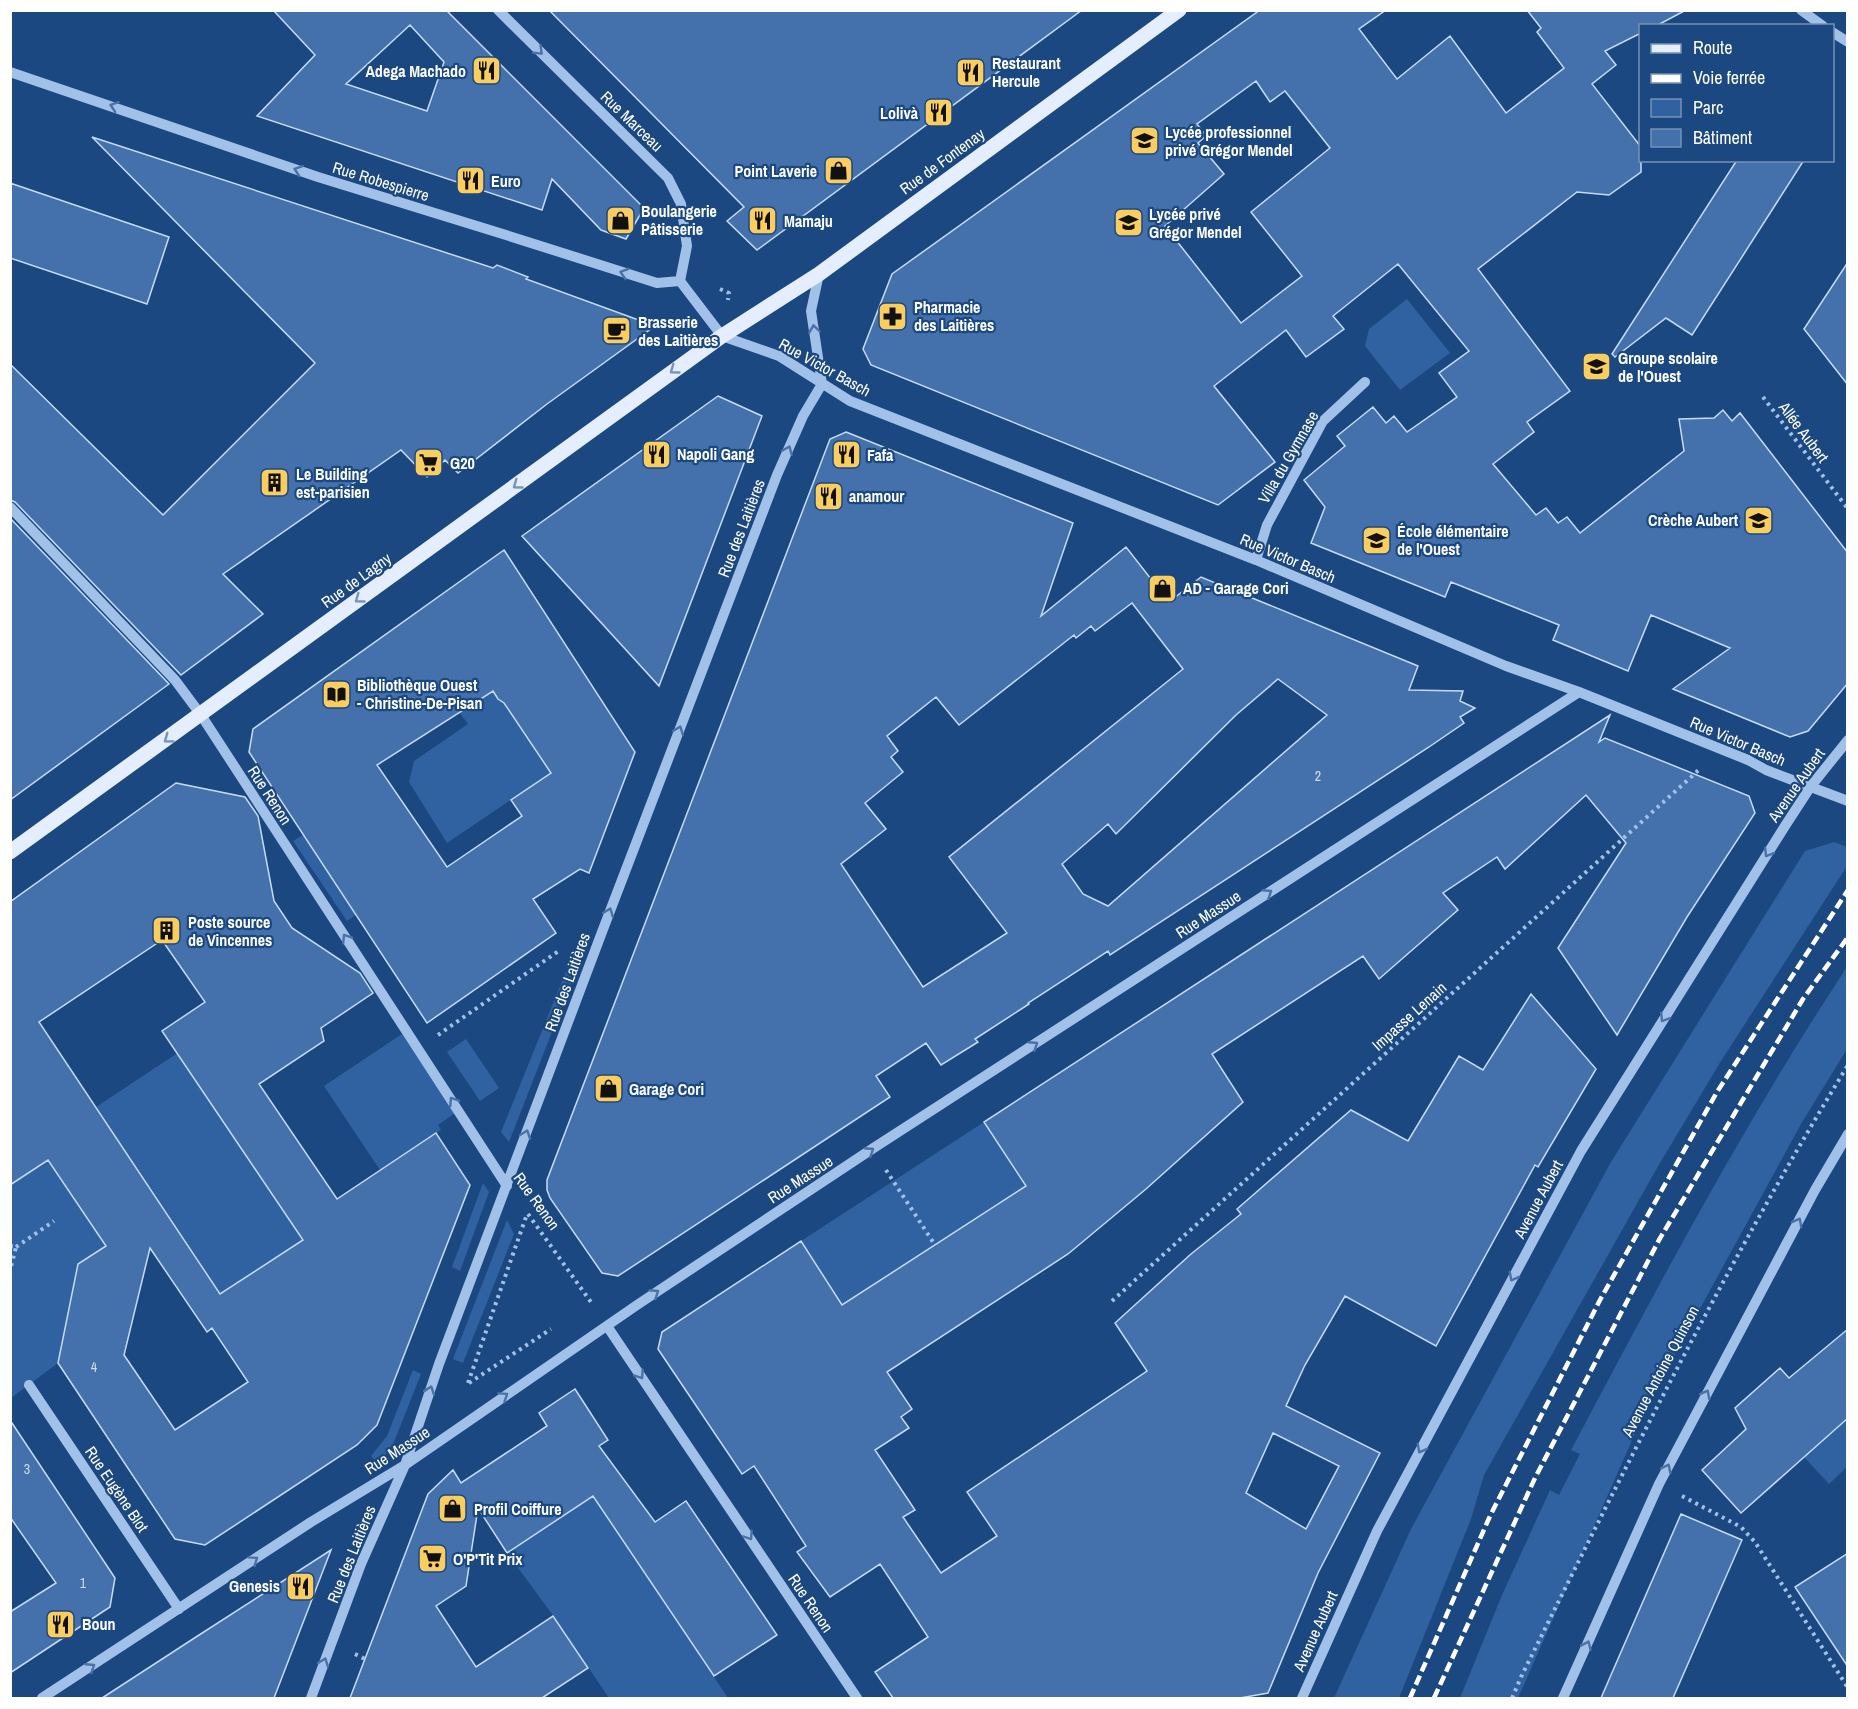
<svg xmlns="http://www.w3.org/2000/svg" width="1858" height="1709" viewBox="0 0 1858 1709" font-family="'Archivo Narrow',sans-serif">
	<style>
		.green { fill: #3061a0 }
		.building { fill: #4471ab; stroke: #c5dcf7; stroke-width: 1.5; fill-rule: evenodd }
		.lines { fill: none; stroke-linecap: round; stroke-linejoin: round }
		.path { stroke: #a1c1e9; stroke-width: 4; stroke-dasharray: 3 4.5; stroke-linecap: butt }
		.minor { stroke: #a1c1e9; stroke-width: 10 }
		.major { stroke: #e4eefe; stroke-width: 15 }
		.rail { stroke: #fff; stroke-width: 4.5; stroke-dasharray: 10 4.5; stroke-linecap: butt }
		.oneway { stroke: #4b72a5 }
		.oneway2 { stroke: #7693b9 }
		.labels { text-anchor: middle; stroke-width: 4.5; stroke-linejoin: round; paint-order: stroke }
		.number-label { font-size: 14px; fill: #d0dcea }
		.poi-label { font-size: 16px; font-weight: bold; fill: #fff; stroke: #1c4881; text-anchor: start }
		.street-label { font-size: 16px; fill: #fff; stroke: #1c4881 }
	</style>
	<rect width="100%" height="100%" fill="#1c4881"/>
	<!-- green -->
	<path class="green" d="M1407,299L1450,353L1400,390L1365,346L1369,329Z
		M494,690L551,773L447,843L409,782L414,761L468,724L459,712Z
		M303,835L357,914L347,921L293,841Z
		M1834,842L1847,847V866L1721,1061L1657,1168L1484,1475L1471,1519L1399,1698H1334L1411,1529L1611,1162L1805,851Z
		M569,964L575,973L509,1142L501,1132Z
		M1847,967V1049L1801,1124L1649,1402L1518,1698H1460L1502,1595L1550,1490L1559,1495L1580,1454L1571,1450C1658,1286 1745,1121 1847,967Z
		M220,1025L210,1101L303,1240L220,1294L96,1107Z
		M402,1034L455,1113L438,1125L441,1130L380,1170L324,1086Z
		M466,1039L499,1088L480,1101L447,1052Z
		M984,1122L1025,1187L842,1305L801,1241Z
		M48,1160L106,1246L78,1264L58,1363L11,1398L10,1175L22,1177Z
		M483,1183L489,1192L460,1271L452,1267Z
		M507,1220L514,1234L463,1363L453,1359Z
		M413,1370L421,1374L392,1447L378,1464L371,1456L387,1436Z
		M1847,1418V1467L1829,1484L1803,1456Z
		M593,1496L728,1698H609L552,1614L507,1553Z"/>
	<!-- building -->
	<path class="building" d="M273,10H446L644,208L626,239L601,230L552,179L542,210L257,116L315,55ZM410,25L444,62L427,111L346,84Z
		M549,10H1082L757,250L727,221L744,207Z
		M1260,10H1386L1359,29L1397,79L1450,36L1506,113L1564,68L1537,32L1541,28L1527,10H1686L1656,26H1641V33L1605,51L1616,65L1592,84L1641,147V172L1609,195L1577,192L1478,269L1570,391L1527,422L1534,432L1493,464L1536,515L1546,508L1558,523L1567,517L1580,533L1684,451L1679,419L1714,418L1723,410L1732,421L1740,413L1848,553V683L1808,731L1790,737L1673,689L1730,648L1651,615L1628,671L1553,640L1559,625L1451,582L1445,597L1311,543L1325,507L1304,480L1345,446L1337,436L1373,407L1386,423L1394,416L1407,432L1457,397L1439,373L1469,351L1398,264L1333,316L1344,329L1306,357L1286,330L1214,386L1275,462L1218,505L871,365L863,349L892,274ZM1256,81L1270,102L1285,91L1330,148L1251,212L1302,276L1241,323L1165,226L1224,174L1198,143L1206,136L1197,124Z
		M92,137L493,268L497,265L528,277L526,279L655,326L547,404L458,473L445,460L427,477L401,450L223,574L263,614L181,675L15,502L10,500V364L163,515L315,363Z
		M1737,160H1804L1692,335L1666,318L1615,357L1612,354Z
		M10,183L169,237L147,304L10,258Z
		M1848,262V385L1804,329Z
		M718,396L762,416L659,686L522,536Z
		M846,432L1073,523L1041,616L1126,547L1169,602L1201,577L1418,666L1409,690L1463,691L1460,701L1475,708L1460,717L1464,723L1429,747L1110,955L1108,951L1028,1003L1029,1004L975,1039L978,1042L941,1065L926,1043L876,1076L890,1097L618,1276L602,1273L550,1198L547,1190V1180L830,439ZM1132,603L1183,669L949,857L1007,933L923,987L841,864L886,829L865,803L903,772L891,757L898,751L887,736L936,697L959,725L1074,635L1076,638L1091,626L1095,631ZM1278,679L1327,715L1108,906L1083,894L1062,864L1108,824L1116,834L1236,715Z
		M10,518L169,684L10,800Z
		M504,550L635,752L589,873L580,869L533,899L556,933L427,1023L249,752L253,729ZM493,691L498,699L504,703L551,773L511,800L522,816L447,867L377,765Z
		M1610,715L1599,742L1605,738L1749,796L1755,813L1687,917L1617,1035L1558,948L1626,843L1586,795L1505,869L1497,857L1443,893L1458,910L1379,979L1363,956L1212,1054L1243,1102L1146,1189L1068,1254L887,1372L912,1409L901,1417L909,1428L875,1450L915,1510L903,1517L941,1573L997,1536L967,1492L1147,1371L1115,1323L1191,1254L1241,1214L1237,1209L1351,1110L1408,1141L1459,1056L1483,1070L1531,994L1596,1069L1538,1167L1535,1165L1436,1346L1345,1296L1305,1365L1286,1406L1380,1453L1318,1573L1268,1693L1240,1698H893L875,1672L928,1637L880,1564L830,1597L797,1552L806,1546L754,1466L742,1474L658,1349L662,1332L801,1241L842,1305L1026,1186L984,1122ZM1273,1433L1339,1466L1306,1529L1246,1493Z
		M176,783L245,797L258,816L274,901L292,928L360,973L373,993L321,1028L324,1041L259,1084L337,1199L436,1133L470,1185L377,1425L357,1445L205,1545L175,1539L58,1363L78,1264L106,1246L48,1160L10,1185V902ZM162,940L205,1002L162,1031L303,1240L220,1294L39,1022ZM150,1248L207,1332L212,1328L248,1382L175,1430L124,1355Z
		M1848,1329V1418L1741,1513L1702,1470L1746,1429L1735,1408L1780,1368L1789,1378Z
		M575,1389L608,1440L599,1446L655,1522L686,1501L777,1635L714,1676L593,1496L507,1553L478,1508L466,1586L436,1606L476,1667L553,1616L588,1668L542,1698H350L428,1494L453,1470L461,1483L547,1426L539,1413Z
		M10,1420L115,1578L110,1607L10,1673V1612L56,1583L10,1517Z
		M1681,1514L1742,1540L1673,1698H1601Z
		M331,1550L274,1698H102L196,1637Z
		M1848,1553V1667L1795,1587Z"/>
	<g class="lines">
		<!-- path -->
		<path class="path" d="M720,289L729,293L728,300
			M1763,397L1848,509
			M438,1035L560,950
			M886,1170L935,1245
			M528,1214L593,1305
			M10,1246L16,1247L10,1271
			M16,1247L54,1221
			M1112,1301L1701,768
			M468,1383L527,1214
			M469,1383L551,1329
			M1682,1496L1741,1527L1755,1542L1848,1688
			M355,1654L365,1659
			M1512,1698L1521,1677C1624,1470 1727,1262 1848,1065"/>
		<!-- minor -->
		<path class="minor" d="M498,10L668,178L681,204L687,246L680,281
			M1801,10L1823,26
			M1832,32L1848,42
			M10,72L318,177L506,235L657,283L680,281
			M680,281L722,336L779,356L850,401L1256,560L1506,666L1579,692L1748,760L1766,770L1848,801
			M10,507L175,680L201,715L507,1186
			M1256,560L1267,525L1323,421L1365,382
			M607,1326L857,1698
			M29,1385L179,1609
			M42,1698L311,1522L405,1465L637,1305L872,1149L1579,692
			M311,1698L361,1564L405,1465L439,1364L602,932L777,475L803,416L822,384L811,311L819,274
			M1302,1698L1377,1531L1581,1151L1785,826L1811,786L1848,740
			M1563,1698L1659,1484L1815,1190L1848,1134"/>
		<!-- major -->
		<path class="major" d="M10,852L722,336L819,274L1179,10"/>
		<!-- rail -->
		<path class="rail" d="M1410,1698L1490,1516L1600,1300L1717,1092L1848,890
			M1434,1698L1535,1478L1659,1240L1803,999L1848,937"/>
	</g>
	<!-- one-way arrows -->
	<defs><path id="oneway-chevron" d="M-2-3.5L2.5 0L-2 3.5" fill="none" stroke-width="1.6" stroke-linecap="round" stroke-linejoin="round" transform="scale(1.5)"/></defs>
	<g class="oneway">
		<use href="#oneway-chevron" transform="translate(539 51) rotate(44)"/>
		<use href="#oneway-chevron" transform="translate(114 106) rotate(-161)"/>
		<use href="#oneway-chevron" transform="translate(298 170) rotate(-161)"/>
		<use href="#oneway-chevron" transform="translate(624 273) rotate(-163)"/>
		<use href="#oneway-chevron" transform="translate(814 329) rotate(-98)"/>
		<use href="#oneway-chevron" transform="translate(788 450) rotate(-67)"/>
		<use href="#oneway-chevron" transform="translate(679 730) rotate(-69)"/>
		<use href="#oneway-chevron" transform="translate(1768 853) rotate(122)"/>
		<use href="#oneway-chevron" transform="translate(1268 893) rotate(-33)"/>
		<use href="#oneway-chevron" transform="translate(609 912) rotate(-69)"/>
		<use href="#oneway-chevron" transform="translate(346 938) rotate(-123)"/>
		<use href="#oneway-chevron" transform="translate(1664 1018) rotate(122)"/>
		<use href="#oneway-chevron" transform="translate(1034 1045) rotate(-33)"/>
		<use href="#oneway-chevron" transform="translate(453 1101) rotate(-123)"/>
		<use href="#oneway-chevron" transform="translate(526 1134) rotate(-70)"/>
		<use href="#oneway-chevron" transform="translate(870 1151) rotate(-33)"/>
		<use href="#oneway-chevron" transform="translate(1798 1222) rotate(-62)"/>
		<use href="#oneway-chevron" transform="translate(1513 1277) rotate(118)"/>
		<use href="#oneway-chevron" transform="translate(655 1293) rotate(-33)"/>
		<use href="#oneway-chevron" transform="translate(640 1375) rotate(56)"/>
		<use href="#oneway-chevron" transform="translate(430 1390) rotate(-71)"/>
		<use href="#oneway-chevron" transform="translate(1706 1394) rotate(-62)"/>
		<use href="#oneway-chevron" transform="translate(504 1396) rotate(-34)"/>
		<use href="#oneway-chevron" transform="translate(1421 1449) rotate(118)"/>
		<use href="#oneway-chevron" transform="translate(1667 1468) rotate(-63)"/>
		<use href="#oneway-chevron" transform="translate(749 1536) rotate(56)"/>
		<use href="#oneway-chevron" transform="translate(254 1560) rotate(-34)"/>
		<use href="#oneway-chevron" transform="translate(1587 1645) rotate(-66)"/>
		<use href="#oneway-chevron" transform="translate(324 1662) rotate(-70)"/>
		<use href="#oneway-chevron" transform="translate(91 1667) rotate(-33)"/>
	</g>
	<g class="oneway2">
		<use href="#oneway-chevron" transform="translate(674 370) rotate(144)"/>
		<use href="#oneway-chevron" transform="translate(517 485) rotate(144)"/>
		<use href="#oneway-chevron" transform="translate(359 599) rotate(144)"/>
		<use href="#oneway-chevron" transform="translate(168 739) rotate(144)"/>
	</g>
	<!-- icons -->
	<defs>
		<symbol id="restaurant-square" viewBox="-11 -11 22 22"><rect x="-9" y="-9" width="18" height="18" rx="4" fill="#face5e" stroke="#1c4881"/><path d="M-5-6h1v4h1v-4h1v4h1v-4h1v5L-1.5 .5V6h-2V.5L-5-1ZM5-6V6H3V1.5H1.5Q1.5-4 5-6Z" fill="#111"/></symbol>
		<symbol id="school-square" viewBox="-11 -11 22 22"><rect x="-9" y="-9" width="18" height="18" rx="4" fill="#face5e" stroke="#1c4881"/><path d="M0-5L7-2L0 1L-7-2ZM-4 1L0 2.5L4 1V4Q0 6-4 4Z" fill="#111"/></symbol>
		<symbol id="shop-square" viewBox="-11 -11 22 22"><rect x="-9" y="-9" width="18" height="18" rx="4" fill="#face5e" stroke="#1c4881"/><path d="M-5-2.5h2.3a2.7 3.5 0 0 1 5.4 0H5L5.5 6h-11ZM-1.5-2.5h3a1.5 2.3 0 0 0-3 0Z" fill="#111"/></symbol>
		<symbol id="university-square" viewBox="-11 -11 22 22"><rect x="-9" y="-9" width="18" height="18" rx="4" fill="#face5e" stroke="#1c4881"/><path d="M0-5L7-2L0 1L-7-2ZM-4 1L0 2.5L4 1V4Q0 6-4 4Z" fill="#111"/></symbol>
		<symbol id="pharmacy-square" viewBox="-11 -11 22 22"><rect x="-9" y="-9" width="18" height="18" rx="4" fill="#face5e" stroke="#1c4881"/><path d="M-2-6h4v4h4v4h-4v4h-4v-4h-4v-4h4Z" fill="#111"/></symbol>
		<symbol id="cafe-square" viewBox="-11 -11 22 22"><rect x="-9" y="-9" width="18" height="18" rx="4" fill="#face5e" stroke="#1c4881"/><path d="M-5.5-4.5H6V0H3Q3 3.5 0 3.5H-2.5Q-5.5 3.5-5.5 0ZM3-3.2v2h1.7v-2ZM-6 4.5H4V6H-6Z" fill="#111"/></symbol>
		<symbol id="supermarket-square" viewBox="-11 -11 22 22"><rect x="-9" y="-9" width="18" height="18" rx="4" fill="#face5e" stroke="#1c4881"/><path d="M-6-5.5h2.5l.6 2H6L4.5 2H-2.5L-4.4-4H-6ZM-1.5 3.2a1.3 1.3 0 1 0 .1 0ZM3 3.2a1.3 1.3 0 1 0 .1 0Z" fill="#111"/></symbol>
		<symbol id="building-square" viewBox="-11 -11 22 22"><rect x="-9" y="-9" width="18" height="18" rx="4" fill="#face5e" stroke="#1c4881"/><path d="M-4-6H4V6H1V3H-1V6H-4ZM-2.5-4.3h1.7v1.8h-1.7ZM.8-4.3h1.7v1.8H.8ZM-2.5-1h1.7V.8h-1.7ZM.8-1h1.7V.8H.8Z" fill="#111"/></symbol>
		<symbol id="library-square" viewBox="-11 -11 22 22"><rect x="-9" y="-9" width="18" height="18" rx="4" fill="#face5e" stroke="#1c4881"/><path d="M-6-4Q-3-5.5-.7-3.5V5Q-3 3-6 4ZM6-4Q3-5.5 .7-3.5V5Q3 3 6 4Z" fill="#111"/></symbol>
	</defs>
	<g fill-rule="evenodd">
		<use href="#restaurant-square" x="470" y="54" width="33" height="33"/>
		<use href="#restaurant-square" x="954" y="56" width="33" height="33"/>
		<use href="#restaurant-square" x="922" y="96" width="33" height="33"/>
		<use href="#school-square" x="1128" y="124" width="33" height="33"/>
		<use href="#shop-square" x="822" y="154" width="33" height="33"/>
		<use href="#restaurant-square" x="454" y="164" width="33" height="33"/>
		<use href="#shop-square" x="604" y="204" width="33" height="33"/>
		<use href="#restaurant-square" x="746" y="204" width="33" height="33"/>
		<use href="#university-square" x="1112" y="206" width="33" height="33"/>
		<use href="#pharmacy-square" x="876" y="300" width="33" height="33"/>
		<use href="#cafe-square" x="600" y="314" width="33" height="33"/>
		<use href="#school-square" x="1580" y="350" width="33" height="33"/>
		<use href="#restaurant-square" x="640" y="438" width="33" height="33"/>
		<use href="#restaurant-square" x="830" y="438" width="33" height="33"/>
		<use href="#supermarket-square" x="412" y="446" width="33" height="33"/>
		<use href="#building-square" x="258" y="466" width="33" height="33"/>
		<use href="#restaurant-square" x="812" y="480" width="33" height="33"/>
		<use href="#school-square" x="1742" y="504" width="33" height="33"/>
		<use href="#school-square" x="1360" y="524" width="33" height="33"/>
		<use href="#shop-square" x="1146" y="572" width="33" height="33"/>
		<use href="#library-square" x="320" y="678" width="33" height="33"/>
		<use href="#building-square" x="150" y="914" width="33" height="33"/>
		<use href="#shop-square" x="592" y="1072" width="33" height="33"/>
		<use href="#shop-square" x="436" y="1492" width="33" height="33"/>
		<use href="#supermarket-square" x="416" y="1542" width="33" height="33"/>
		<use href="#restaurant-square" x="284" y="1570" width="33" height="33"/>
		<use href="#restaurant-square" x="44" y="1608" width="33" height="33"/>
	</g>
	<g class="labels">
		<!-- number labels -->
		<g class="number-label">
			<text x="1318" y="781">2</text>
			<text x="94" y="1372">4</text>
			<text x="27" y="1474">3</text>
			<text x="83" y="1588">1</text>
		</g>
		<!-- poi labels -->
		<g class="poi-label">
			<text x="992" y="69">Restaurant<tspan x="992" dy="18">Hercule</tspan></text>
			<text x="466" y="77" text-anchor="end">Adega Machado</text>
			<text x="918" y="119" text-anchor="end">Lolivà</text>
			<text x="1165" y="138">Lycée professionnel<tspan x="1165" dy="18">privé Grégor Mendel</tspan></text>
			<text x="817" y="177" text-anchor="end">Point Laverie</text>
			<text x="491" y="187">Euro</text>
			<text x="641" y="217">Boulangerie<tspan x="641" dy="18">Pâtisserie</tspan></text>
			<text x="1149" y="220">Lycée privé<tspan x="1149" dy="18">Grégor Mendel</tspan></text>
			<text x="784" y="227">Mamaju</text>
			<text x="914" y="313">Pharmacie<tspan x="914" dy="18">des Laitières</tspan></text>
			<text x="638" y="328">Brasserie<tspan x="638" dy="18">des Laitières</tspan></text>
			<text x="1618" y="364">Groupe scolaire<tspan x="1618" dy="18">de l'Ouest</tspan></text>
			<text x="677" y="460">Napoli Gang</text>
			<text x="867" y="461">Fafa</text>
			<text x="450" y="469">G20</text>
			<text x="296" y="480">Le Building<tspan x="296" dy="18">est-parisien</tspan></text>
			<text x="849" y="502">anamour</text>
			<text x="1738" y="526" text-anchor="end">Crèche Aubert</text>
			<text x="1397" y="537">École élémentaire<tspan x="1397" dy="18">de l'Ouest</tspan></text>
			<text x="1183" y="594">AD - Garage Cori</text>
			<text x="357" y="691">Bibliothèque Ouest<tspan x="357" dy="18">- Christine-De-Pisan</tspan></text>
			<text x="188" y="928">Poste source<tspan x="188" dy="18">de Vincennes</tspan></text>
			<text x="629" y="1095">Garage Cori</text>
			<text x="474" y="1515">Profil Coiffure</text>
			<text x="453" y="1565">O'P'Tit Prix</text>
			<text x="280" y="1592" text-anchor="end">Genesis</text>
			<text x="82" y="1630">Boun</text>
		</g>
		<!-- street labels -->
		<g class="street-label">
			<text transform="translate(632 121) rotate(44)" y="6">Rue Marceau</text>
			<text transform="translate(942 161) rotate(-36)" y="6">Rue de Fontenay</text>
			<text transform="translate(381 181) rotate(17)" y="6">Rue Robespierre</text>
			<text transform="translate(825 367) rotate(29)" y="6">Rue Victor Basch</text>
			<text transform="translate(1804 432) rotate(53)" y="6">Allée Aubert</text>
			<text transform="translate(1288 457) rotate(-60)" y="6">Villa du Gymnase</text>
			<text transform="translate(741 528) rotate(-69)" y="6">Rue des Laitières</text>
			<text transform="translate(1288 558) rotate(23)" y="6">Rue Victor Basch</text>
			<text transform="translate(356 580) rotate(-36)" y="6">Rue de Lagny</text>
			<text transform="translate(1738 741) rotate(23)" y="6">Rue Victor Basch</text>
			<text transform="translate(1796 785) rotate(-55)" y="6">Avenue Aubert</text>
			<text transform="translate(270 795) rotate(57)" y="6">Rue Renon</text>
			<text transform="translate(1208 914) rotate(-33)" y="6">Rue Massue</text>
			<text transform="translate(567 982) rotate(-70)" y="6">Rue des Laitières</text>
			<text transform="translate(1409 1016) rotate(-42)" y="6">Impasse Lenain</text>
			<text transform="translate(800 1179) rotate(-33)" y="6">Rue Massue</text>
			<text transform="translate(1538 1199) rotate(-62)" y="6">Avenue Aubert</text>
			<text transform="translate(537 1201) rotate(54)" y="6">Rue Renon</text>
			<text transform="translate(1660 1371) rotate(-62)" y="6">Avenue Antoine Quinson</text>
			<text transform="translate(397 1450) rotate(-33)" y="6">Rue Massue</text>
			<text transform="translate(117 1489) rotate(56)" y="6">Rue Eugène Blot</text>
			<text transform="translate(351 1554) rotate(-68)" y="6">Rue des Laitières</text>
			<text transform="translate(811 1603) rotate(56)" y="6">Rue Renon</text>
			<text transform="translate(1315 1631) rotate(-66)" y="6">Avenue Aubert</text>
		</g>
	</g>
	<!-- border -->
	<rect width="1858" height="1709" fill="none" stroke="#ffffff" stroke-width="24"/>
	<!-- legend -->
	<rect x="1639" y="24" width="195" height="138" fill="#1c4881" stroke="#7791b3" stroke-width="1.5"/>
	<rect x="1651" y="44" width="30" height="9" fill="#e4eefe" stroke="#7791b3" stroke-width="1.5"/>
	<text x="1693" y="54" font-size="18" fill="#ffffff">Route</text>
	<rect x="1651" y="74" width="30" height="9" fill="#ffffff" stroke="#7791b3" stroke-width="1.5"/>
	<text x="1693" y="84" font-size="18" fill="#ffffff">Voie ferrée</text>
	<rect x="1651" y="99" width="30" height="18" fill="#3061a0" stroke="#7791b3" stroke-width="1.5"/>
	<text x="1693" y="114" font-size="18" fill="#ffffff">Parc</text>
	<rect x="1651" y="129" width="30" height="18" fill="#4471ab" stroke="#7791b3" stroke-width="1.5"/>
	<text x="1693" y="144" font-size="18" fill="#ffffff">Bâtiment</text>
</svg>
